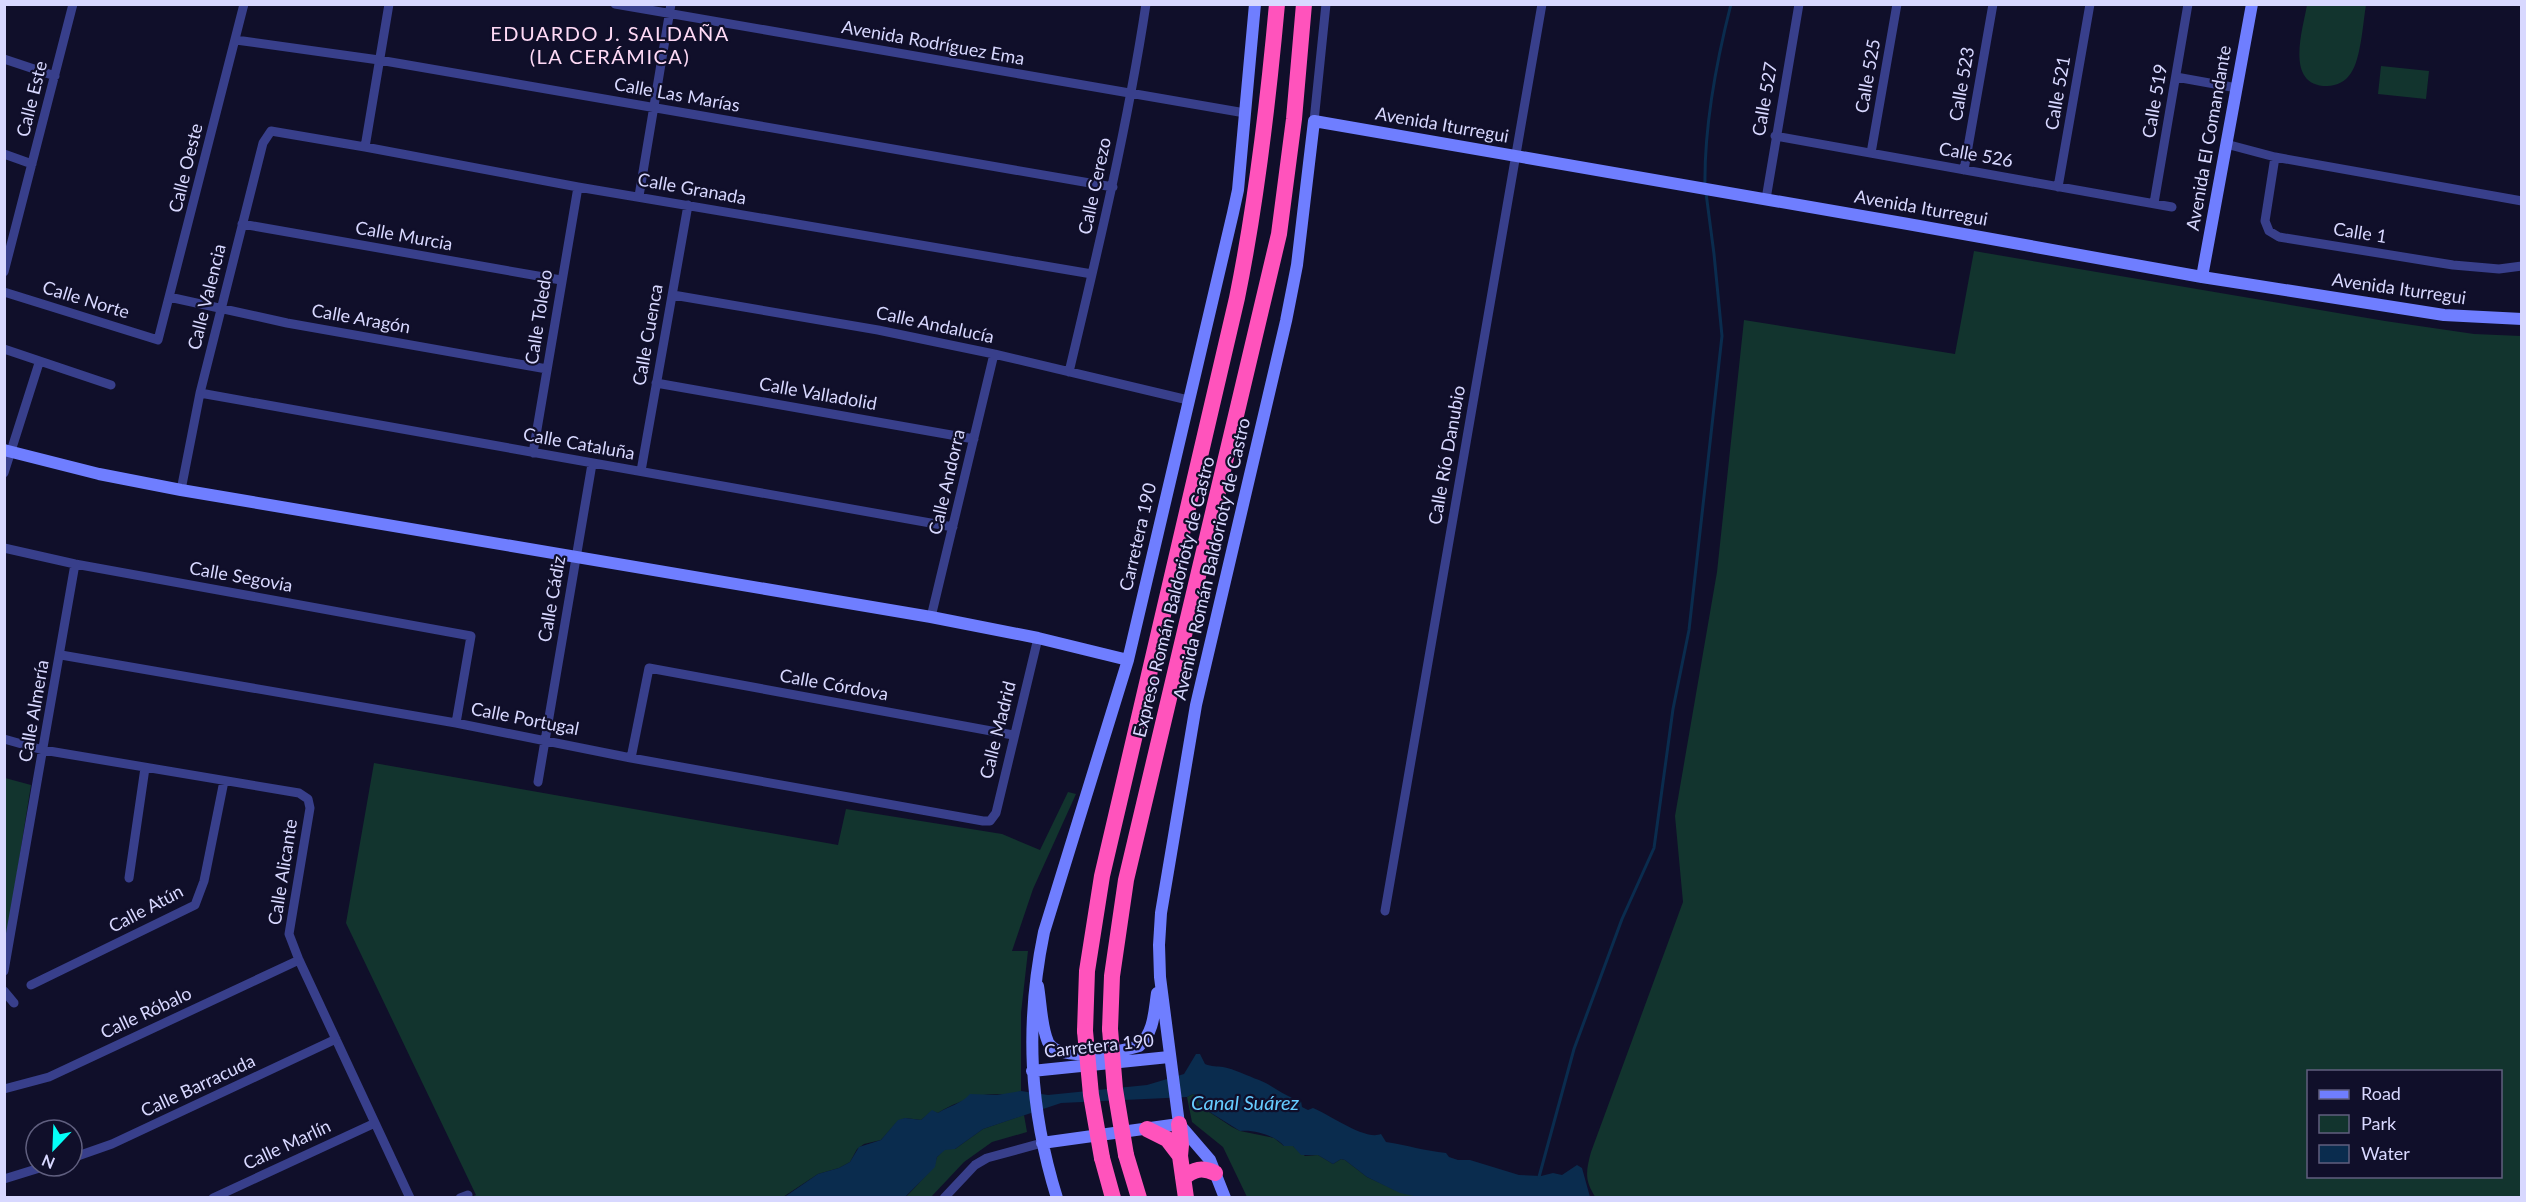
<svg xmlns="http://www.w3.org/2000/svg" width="2526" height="1202" viewBox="0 0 2526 1202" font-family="Lato,sans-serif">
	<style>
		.green { fill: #12342e; fill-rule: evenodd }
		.water { fill: #0a2c4e }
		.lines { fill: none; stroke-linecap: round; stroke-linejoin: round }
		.stream { stroke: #0a2c4e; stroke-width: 3 }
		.street { stroke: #383f8b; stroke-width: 9 }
		.secondary { stroke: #6f7eff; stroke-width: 12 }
		.highway { stroke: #ff53bc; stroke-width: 16 }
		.highway-bridge { stroke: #ff53bc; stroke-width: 16 }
		.labels { text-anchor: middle; stroke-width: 4.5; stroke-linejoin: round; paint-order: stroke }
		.street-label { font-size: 18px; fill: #d8d8ff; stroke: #100f2a }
		.neighbourhood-label { font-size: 20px; letter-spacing: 1.5px; fill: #ffdaf6; stroke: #100f2a }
		.water-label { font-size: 20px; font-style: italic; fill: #6cf; stroke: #100f2a }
	</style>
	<rect width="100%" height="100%" fill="#100f2a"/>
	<!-- green -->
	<path class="green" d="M2307,5H2366C2363,22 2361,59 2351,73C2346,81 2337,86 2327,86C2284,86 2303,29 2307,5Z
		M2381,66L2429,71L2426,99L2378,94Z
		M1974,251L2385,321L2474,334L2521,336V1197L1596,1198C1584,1180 1586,1171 1591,1152L1683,902L1675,816L1717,572L1744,320L1955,354ZM2308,1072H2500V1176H2308Z
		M374,763L838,845L846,809L1002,834L1040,850L1068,792L1076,794L1033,889L1012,951H1028L1021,1013V1091C1010,1096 995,1093 983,1095C968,1098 950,1105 938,1113L932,1111L921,1120L905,1118L896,1123L881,1140L864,1144L857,1149L850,1162L839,1168L818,1174L783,1197H471L476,1195L346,923Z
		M5,778L31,785L5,948Z
		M1193,1094L1196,1095L1200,1106L1232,1127L1240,1131L1274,1138L1284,1146H1293L1305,1156L1318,1155L1333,1164L1341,1159L1345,1160L1367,1177L1395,1190L1423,1197H1247L1223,1147L1192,1122L1187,1097Z
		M1024,1115L1027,1132L992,1142L964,1162L931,1197L905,1198L934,1167L937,1157L945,1149H955L983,1129Z"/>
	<!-- water -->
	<path class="water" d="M1196,1054H1200L1205,1064C1212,1067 1217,1066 1223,1067C1234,1069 1248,1076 1259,1080C1274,1086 1285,1097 1301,1101L1302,1107L1308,1110L1313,1108C1329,1114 1365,1141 1381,1134L1386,1142C1407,1145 1425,1151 1446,1153L1449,1157L1458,1160H1470L1519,1175L1541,1176L1553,1173L1562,1175L1577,1165L1582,1168L1590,1197L1423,1198L1400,1193L1367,1177L1345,1160L1341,1159L1333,1164L1318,1155H1301L1293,1146H1284C1276,1136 1254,1129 1240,1131L1200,1106L1196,1095L1193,1094L1187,1097L1061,1103L983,1129L955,1149L945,1150L937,1157L935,1167L905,1197L783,1198L818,1174L839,1168L850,1162L859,1147L881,1140L898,1120L905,1118L921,1120L932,1110L938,1113C949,1106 961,1104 970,1094L997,1095L1021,1091L1048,1095L1147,1085L1184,1074Z"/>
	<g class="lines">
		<!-- stream -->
		<path class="stream" d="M1705,186C1704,126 1716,63 1731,4
			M1539,1177L1574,1049L1622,919L1654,848L1673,709L1689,630L1722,336L1714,254L1706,193"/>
		<!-- street -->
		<path class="street" d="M615,4L1245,113
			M236,40L379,60L1113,187
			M4,59L55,76
			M2176,77L2237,88
			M1314,121L1326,4
			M1775,136L2172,207
			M2226,144L2275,157
			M365,147L389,4
			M1871,153L1897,4
			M4,154L32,164
			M1964,170L1993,4
			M2058,187L2090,4
			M639,196L671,4
			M1766,199L1799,4
			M2522,201L2275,157L2265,221L2269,231L2279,237L2453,265L2499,269L2522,266
			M2154,203L2188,4
			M242,224L561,280
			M4,272L73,4
			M4,292L158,340L244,4
			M673,295L878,330L994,354L1188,400
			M169,297L287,323L547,369
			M4,349L111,385
			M1069,372C1098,250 1127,129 1146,4
			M656,383L974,439
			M200,393L953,527
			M533,453L578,187
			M641,471L688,205
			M4,473L39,363
			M181,490L200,393L263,143L271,131L365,147L578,187L1092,274
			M4,548L75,564L471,636L456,723
			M931,617L994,354
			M61,655L456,723L631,758L983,821H990L996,813L1038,638
			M4,739L43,750L299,793L308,799L310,808L289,934L299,960L410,1198
			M631,758L649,668L1013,735
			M538,782L592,464
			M129,878L145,768
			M1385,911L1542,4
			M4,971L75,564
			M31,985L195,905L204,881L224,781
			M4,991L14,1003
			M4,1089L49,1077L299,960
			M72,1158L112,1144L336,1039
			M4,1179L46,1166
			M213,1198L375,1123
			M460,1198L468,1195
			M944,1198L975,1165L987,1158L1042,1143"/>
		<!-- secondary -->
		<path class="secondary" d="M2202,277L2252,4
			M4,450L99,474L181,490L931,617L1038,638L1128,660
			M1038,986C1041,1003 1041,1026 1048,1042C1059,1063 1120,1052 1139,1046C1154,1032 1154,1013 1157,993
			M1032,1071L1169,1057
			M1179,1124L1160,977L1159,945L1161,913L1196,705L1286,321L1297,265L1314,121L1908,224L2202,277L2444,315L2522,319
			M1179,1124L1210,1160L1225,1198
			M1042,1143L1179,1124
			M1057,1198C1029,1108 1025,1024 1044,932L1128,660L1233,213L1238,190L1255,4"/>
		<!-- highway -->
		<path class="highway" d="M1110,1029L1112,976L1126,880L1279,234L1294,119L1304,4
			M1085,1031L1087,971L1102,876L1237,298C1257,200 1268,103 1277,4
			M1179,1124L1181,1145L1180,1156L1186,1198
			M1147,1129L1167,1139L1180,1156
			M1126,1155L1139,1198
			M1102,1158L1113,1198
			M1183,1178C1194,1169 1202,1167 1215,1173"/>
		<!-- highway-bridge -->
		<path class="highway-bridge" d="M1110,1029L1115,1089L1126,1155
			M1085,1031L1091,1095L1102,1158"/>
	</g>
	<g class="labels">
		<!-- street labels -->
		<g class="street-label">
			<text transform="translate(933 43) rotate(10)" y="6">Avenida Rodríguez Ema</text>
			<text transform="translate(1868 76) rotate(-80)" y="6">Calle 525</text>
			<text transform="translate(1962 84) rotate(-80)" y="6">Calle 523</text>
			<text transform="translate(2058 93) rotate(-80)" y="6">Calle 521</text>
			<text transform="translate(677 95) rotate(10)" y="6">Calle Las Marías</text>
			<text transform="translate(32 99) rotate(-76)" y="6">Calle Este</text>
			<text transform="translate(1765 99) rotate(-80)" y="6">Calle 527</text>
			<text transform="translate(2155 101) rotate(-80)" y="6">Calle 519</text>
			<text transform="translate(1442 125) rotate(10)" y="6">Avenida Iturregui</text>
			<text transform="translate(2209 138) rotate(-80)" y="6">Avenida El Comandante</text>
			<text transform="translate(1976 155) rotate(10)" y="6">Calle 526</text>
			<text transform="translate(186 168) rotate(-76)" y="6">Calle Oeste</text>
			<text transform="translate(1095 186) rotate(-78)" y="6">Calle Cerezo</text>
			<text transform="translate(692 189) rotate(10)" y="6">Calle Granada</text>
			<text transform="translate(1921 208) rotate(10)" y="6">Avenida Iturregui</text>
			<text transform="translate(2360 233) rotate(9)" y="6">Calle 1</text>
			<text transform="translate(404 236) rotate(10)" y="6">Calle Murcia</text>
			<text transform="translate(2399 289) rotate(8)" y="6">Avenida Iturregui</text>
			<text transform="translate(207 297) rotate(-76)" y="6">Calle Valencia</text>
			<text transform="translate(86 300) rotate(17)" y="6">Calle Norte</text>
			<text transform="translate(539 317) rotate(-81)" y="6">Calle Toledo</text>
			<text transform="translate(361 319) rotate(10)" y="6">Calle Aragón</text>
			<text transform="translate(935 325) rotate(12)" y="6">Calle Andalucía</text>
			<text transform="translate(648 335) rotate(-80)" y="6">Calle Cuenca</text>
			<text transform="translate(818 394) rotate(10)" y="6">Calle Valladolid</text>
			<text transform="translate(579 444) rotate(10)" y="6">Calle Cataluña</text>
			<text transform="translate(1447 455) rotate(-80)" y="6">Calle Río Danubio</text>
			<text transform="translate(947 482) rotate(-77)" y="6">Calle Andorra</text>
			<text transform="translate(1138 537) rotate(-77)" y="6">Carretera 190</text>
			<text transform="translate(1212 559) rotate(-77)" y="6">Avenida Román Baldorioty de Castro</text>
			<text transform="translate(241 577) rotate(10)" y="6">Calle Segovia</text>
			<text transform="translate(1174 597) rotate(-76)" y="6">Expreso Román Baldorioty de Castro</text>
			<text transform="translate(552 599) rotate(-80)" y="6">Calle Cádiz</text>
			<text transform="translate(834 685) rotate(10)" y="6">Calle Córdova</text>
			<text transform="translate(34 711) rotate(-80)" y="6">Calle Almería</text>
			<text transform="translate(525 719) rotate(11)" y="6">Calle Portugal</text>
			<text transform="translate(998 730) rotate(-76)" y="6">Calle Madrid</text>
			<text transform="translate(283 872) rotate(-81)" y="6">Calle Alicante</text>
			<text transform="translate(146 909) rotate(-28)" y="6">Calle Atún</text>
			<text transform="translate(146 1013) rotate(-25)" y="6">Calle Róbalo</text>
			<text transform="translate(1099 1046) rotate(-6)" y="6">Carretera 190</text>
			<text transform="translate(198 1086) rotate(-25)" y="6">Calle Barracuda</text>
			<text transform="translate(287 1145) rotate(-25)" y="6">Calle Marlín</text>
		</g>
		<!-- neighbourhood labels -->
		<g class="neighbourhood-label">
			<text x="610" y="41">EDUARDO J. SALDAÑA<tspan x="610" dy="23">(LA CERÁMICA)</tspan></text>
		</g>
		<!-- water labels -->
		<g class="water-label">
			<text x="1245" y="1110">Canal Suárez</text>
		</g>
	</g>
	<!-- border -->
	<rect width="2526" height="1202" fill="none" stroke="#d8d8ff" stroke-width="12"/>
	<!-- legend -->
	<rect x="2307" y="1070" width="195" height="108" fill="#100f2a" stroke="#605f7f" stroke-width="1.5"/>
	<rect x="2319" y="1090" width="30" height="9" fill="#6f7eff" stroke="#605f7f" stroke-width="1.5"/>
	<text x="2361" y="1100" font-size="18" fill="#d8d8ff">Road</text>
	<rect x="2319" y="1115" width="30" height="18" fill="#12342e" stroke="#605f7f" stroke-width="1.5"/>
	<text x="2361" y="1130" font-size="18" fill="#d8d8ff">Park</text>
	<rect x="2319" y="1145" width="30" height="18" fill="#0a2c4e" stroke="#605f7f" stroke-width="1.5"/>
	<text x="2361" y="1160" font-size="18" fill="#d8d8ff">Water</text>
	<!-- north arrow -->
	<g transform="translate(54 1148) rotate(203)"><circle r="28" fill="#100f2a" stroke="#605f7f" stroke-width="1.5"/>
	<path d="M0-4.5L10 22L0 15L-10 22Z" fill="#04fff7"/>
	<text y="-9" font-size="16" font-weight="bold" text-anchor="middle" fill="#d8d8ff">N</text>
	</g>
</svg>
